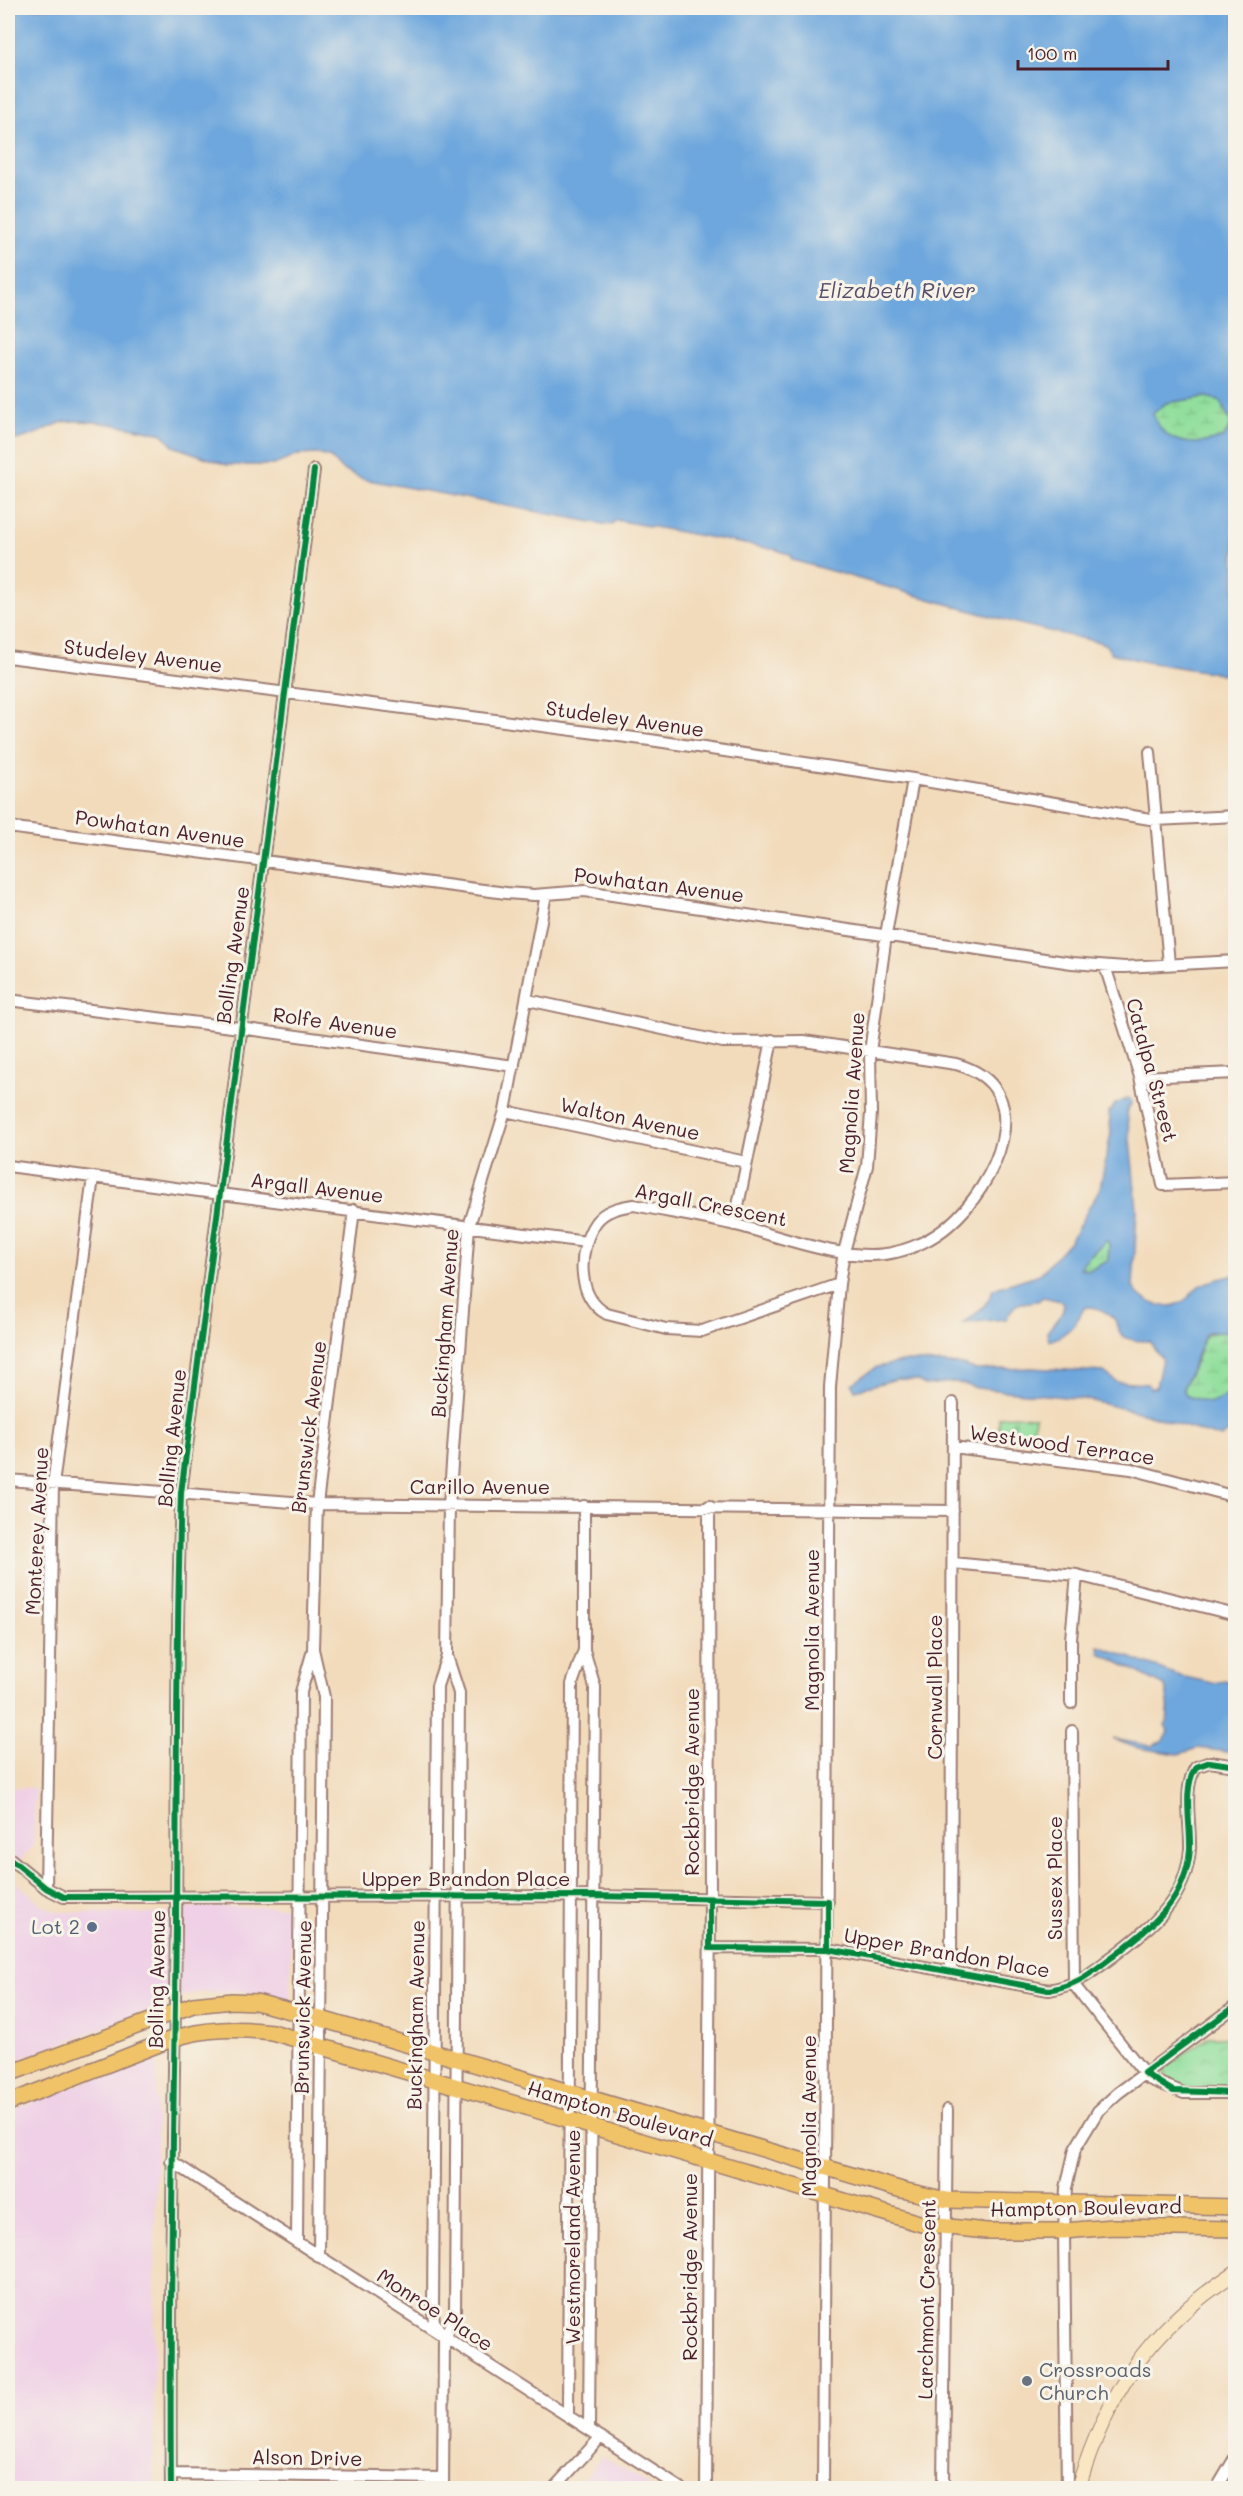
<svg xmlns="http://www.w3.org/2000/svg" width="1243" height="2496" viewBox="0 0 1243 2496" font-family="Mali,sans-serif">
	<style>
		.built { fill: #efd0e6 }
		.wetland { fill: url(#wetland-marsh); stroke: #6e7f64; stroke-width: 1.5 }
		.cemetery { fill: url(#cemetery-stones); stroke: #6e7f64; stroke-width: 1.5 }
		.park { fill: url(#park-crowns); stroke: #6e7f64; stroke-width: 1.5 }
		.water { fill: #6ea7dd; stroke: #5c6384; stroke-width: 1.5; fill-rule: evenodd }
		.lines { fill: none; stroke-linecap: round; stroke-linejoin: round }
		.minor-casing { stroke: #9e7d73; stroke-width: 14 }
		.secondary-casing { stroke: #9e7d73; stroke-width: 16 }
		.primary-casing { stroke: #9e7d73; stroke-width: 18 }
		.minor { stroke: #fff; stroke-width: 10 }
		.secondary { stroke: #f9e7c3; stroke-width: 14 }
		.primary { stroke: #f0c369; stroke-width: 15 }
		.cycleway-casing { stroke: #f7f3e8; stroke-width: 10 }
		.cycleway { stroke: #00873e; stroke-width: 6 }
		.service-dot { fill: #5c6f8a; stroke: #f7f3e8; stroke-width: 2 }
		.worship-dot { fill: #6b7280; stroke: #f7f3e8; stroke-width: 2 }
		.labels { text-anchor: middle; stroke-width: 6; stroke-linejoin: round; paint-order: stroke }
		.street-label { font-size: 20px; fill: #4a1f2b; stroke: #f7f3e8 }
		.service-label { font-size: 20px; fill: #4e5e75; stroke: #f7f3e8; text-anchor: end }
		.worship-label { font-size: 20px; fill: #5b616d; stroke: #f7f3e8; text-anchor: start }
		.water-label { font-size: 21px; font-style: italic; fill: #574f69; stroke: #f7f3e8 }
	</style>
	<defs>
		<pattern id="wetland-marsh" width="20" height="14" patternUnits="userSpaceOnUse" patternTransform="scale(1.5)"><rect width="20" height="14" fill="#92df9d"/><path d="M1 5h8M5 5V1M11 12h8M15 12V8" fill="none" stroke="#7fbf87"/></pattern>
		<pattern id="cemetery-stones" width="16" height="16" patternUnits="userSpaceOnUse" patternTransform="scale(1.5)"><rect width="16" height="16" fill="#92df9d"/><path d="M2 7V4a2 2 0 0 1 4 0v3zM10 15v-3a2 2 0 0 1 4 0v3z" fill="#7fbf87"/></pattern>
		<pattern id="park-crowns" width="20" height="18" patternUnits="userSpaceOnUse" patternTransform="scale(1.5)"><rect width="20" height="18" fill="#92df9d"/><path d="M2 6a3 3 0 1 1 6 0M12 15a3 3 0 1 1 6 0" fill="none" stroke="#7fbf87"/></pattern>
	</defs>
	<rect width="100%" height="100%" fill="#f7f3e8"/>
	<filter id="ink" filterUnits="userSpaceOnUse"><feTurbulence type="fractalNoise" baseFrequency=".0167" numOctaves="2"/><feDisplacementMap in="SourceGraphic" scale="12" xChannelSelector="R" yChannelSelector="G"/><feConvolveMatrix kernelMatrix="1 2 1 2 8 2 1 2 1" color-interpolation-filters="sRGB"/></filter>
	<filter id="wash" filterUnits="userSpaceOnUse"><feTurbulence type="fractalNoise" baseFrequency=".008" numOctaves="4" result="noise"/><feDisplacementMap in="SourceGraphic" scale="24" xChannelSelector="R" yChannelSelector="G"/><feGaussianBlur stdDeviation="1.35" result="paint"/><feColorMatrix in="noise" values="0 0 0 0 0 0 0 0 0 0 0 0 0 0 0 0 0 1.4 0 .05"/><feComposite in="paint" operator="in"/></filter>
	<g filter="url(#wash)">
		<rect width="100%" height="100%" fill="#f2dbbb"/>
		<!-- built -->
		<path class="built" d="M8,1788H35L34,1845L8,1874Z
			M8,1875L42,1905L59,1912L156,1914L197,1907H291L290,2000L243,1991L196,1993L154,2004V2008L8,2064Z
			M157,2054L153,2488H8V2112Z
			M603,2456L653,2488H575Z"/>
		<!-- wetland -->
		<path class="wetland" d="M1206,397L1219,400L1232,424L1224,437C1195,447 1165,447 1152,414L1166,403Z
			M1106,1241L1109,1243L1108,1261L1090,1270L1080,1269L1085,1260Z
			M1231,1331L1235,1333V1392L1209,1404L1187,1396L1183,1389C1186,1379 1191,1372 1195,1363C1207,1336 1197,1333 1231,1331Z"/>
		<!-- cemetery -->
		<path class="cemetery" d="M1015,1416L1035,1417L1033,1434L999,1433V1417Z"/>
		<!-- park -->
		<path class="park" d="M1209,2037H1235V2089H1188L1165,2080L1164,2068Z"/>
		<!-- water -->
		<path class="water" d="M8,8H1235V676L1146,662L1111,653L1106,645L1099,642C995,621 895,588 792,560L790,555L777,550L616,520L611,525L603,524L363,479L341,469L331,458L318,454L298,455L274,465H227L173,446L163,434C142,429 79,416 60,423C42,431 28,439 8,441ZM1206,397L1219,400L1232,424L1224,437C1195,447 1165,447 1153,414L1166,403Z
			M1129,1098L1132,1102L1127,1111L1137,1209L1133,1287C1141,1302 1166,1312 1182,1302C1190,1298 1193,1291 1199,1286C1208,1280 1225,1278 1235,1275V1333L1209,1332L1205,1335L1183,1389L1187,1396L1209,1403L1235,1392V1425L1221,1438L1146,1414L1083,1399L977,1388L955,1382L925,1385L916,1380L897,1379L855,1390L852,1384L877,1367L908,1361L964,1365L976,1370L1031,1368L1104,1372L1117,1382L1148,1384L1150,1388L1156,1387L1162,1359L1149,1341C1139,1341 1128,1341 1121,1334C1117,1330 1117,1324 1115,1320C1110,1313 1092,1304 1084,1308C1077,1324 1065,1336 1049,1341L1047,1332L1062,1313L1064,1306L1061,1301L1043,1297L1038,1301C1019,1304 1017,1299 1006,1319L963,1323C976,1314 989,1305 993,1289L1040,1274L1071,1240L1100,1188L1111,1133L1109,1112L1115,1104ZM1106,1241L1109,1243L1108,1261L1090,1270L1080,1269L1085,1260Z
			M1099,1646L1180,1676L1213,1683L1225,1681L1235,1685V1753L1198,1748L1179,1754L1137,1748L1113,1739L1151,1746L1164,1741L1169,1732L1165,1725C1171,1711 1168,1700 1165,1686L1100,1653Z"/>
	</g>
	<g filter="url(#ink)">
		<g class="lines">
			<defs>
				<path id="minor" d="M8,657L650,740L913,779L1156,820L1236,816
					M1150,752L1169,964
					M8,827L506,893L534,895L585,891L1072,963L1125,967L1236,961
					M1105,966L1140,1077L1163,1185L1236,1182
					M8,1000L240,1028L514,1066
					M528,1000L723,1042L804,1041L956,1064C1043,1088 995,1187 948,1226C934,1238 914,1248 896,1252C849,1264 783,1237 736,1225C702,1217 668,1212 634,1205C620,1207 605,1210 596,1222C577,1249 576,1298 607,1314L666,1329L702,1331L839,1284
					M1140,1077L1236,1073
					M505,1111L746,1162
					M8,1166L586,1242
					M734,1225L772,1040
					M953,1447L1131,1469L1236,1497
					M8,1480L317,1504L953,1511
					M584,1506V1650L595,1687L589,2429
					M953,1563L1077,1575L1236,1615
					M1071,1703V1639L1077,1575
					M1072,1731L1074,1985L1149,2079L1184,2093H1236
					M8,1857L46,1888L64,1897L593,1896L828,1901
					M46,1888L53,1485L93,1177
					M710,1948L828,1949L1049,1990C1081,1984 1090,1973 1116,1954C1153,1925 1186,1900 1190,1849C1191,1824 1182,1788 1196,1767L1210,1762L1236,1766
					M951,1970L953,1403
					M171,2161L680,2488
					M297,2241L301,1692L313,1650
					M319,2257L324,1697L313,1649L317,1504L354,1210
					M444,2338L434,2321L433,2312L437,1686L447,1656
					M568,2415L572,1684L584,1650
					M171,2474L442,2478
					M171,2488C169,2300 174,2112 176,1923C177,1780 176,1636 181,1493L314,470
					M443,2488L444,2338L455,2315L459,1693L447,1656L449,1506L469,1226L505,1111L546,894
					M554,2488L601,2437
					M706,2488L710,1899L709,1506
					M823,2488L830,1387L839,1284L844,1252L867,1166L871,1113L870,1052L886,935L913,779
					M943,2488L947,2110
					M1067,2488L1064,2231L1066,2188L1075,2149L1098,2111L1118,2093L1236,2006
					M1217,2488L1236,2456"/>
				<path id="secondary" d="M1078,2488C1108,2390 1149,2329 1236,2272"/>
				<path id="primary" d="M8,2074L193,2005L232,2001L256,2002L321,2019L902,2190L947,2200L1236,2207
					M8,2103L172,2039C206,2028 236,2028 272,2032L922,2224L986,2231H1064L1113,2227L1236,2229"/>
			</defs>
			<!-- minor casing -->
			<use href="#minor" class="minor-casing"/>
			<!-- secondary casing -->
			<use href="#secondary" class="secondary-casing"/>
			<!-- primary casing -->
			<use href="#primary" class="primary-casing"/>
			<!-- minor -->
			<use href="#minor" class="minor"/>
			<!-- secondary -->
			<use href="#secondary" class="secondary"/>
			<!-- primary -->
			<use href="#primary" class="primary"/>
			<defs>
				<path id="cycleway" d="M8,1857L46,1888L64,1897L593,1896L828,1901V1949
					M710,1899V1948L828,1949L1049,1990C1081,1984 1090,1973 1116,1954C1153,1925 1186,1900 1190,1849C1191,1824 1182,1788 1196,1767L1210,1762L1236,1766
					M1236,2006L1144,2073L1173,2091L1236,2093
					M171,2488C169,2300 174,2112 176,1923C177,1780 176,1636 181,1493L314,470"/>
			</defs>
			<!-- cycleway casing -->
			<use href="#cycleway" class="cycleway-casing"/>
			<!-- cycleway -->
			<use href="#cycleway" class="cycleway"/>
		</g>
	</g>
	<!-- markers -->
	<circle class="service-dot" cx="92" cy="1927" r="6"/>
	<circle class="worship-dot" cx="1027" cy="2381" r="6"/>
	<g class="labels">
		<!-- street labels -->
		<g class="street-label">
			<text transform="translate(143 656) rotate(7)" y="7">Studeley Avenue</text>
			<text transform="translate(625 719) rotate(8)" y="7">Studeley Avenue</text>
			<text transform="translate(160 829) rotate(8)" y="7">Powhatan Avenue</text>
			<text transform="translate(659 885) rotate(7)" y="7">Powhatan Avenue</text>
			<text transform="translate(233 955) rotate(-82)" y="7">Bolling Avenue</text>
			<text transform="translate(335 1023) rotate(8)" y="7">Rolfe Avenue</text>
			<text transform="translate(1152 1070) rotate(75)" y="7">Catalpa Street</text>
			<text transform="translate(852 1093) rotate(-86)" y="7">Magnolia Avenue</text>
			<text transform="translate(630 1119) rotate(12)" y="7">Walton Avenue</text>
			<text transform="translate(317 1188) rotate(7)" y="7">Argall Avenue</text>
			<text transform="translate(711 1205) rotate(11)" y="7">Argall Crescent</text>
			<text transform="translate(445 1323) rotate(-86)" y="7">Buckingham Avenue</text>
			<text transform="translate(309 1427) rotate(-83)" y="7">Brunswick Avenue</text>
			<text transform="translate(172 1438) rotate(-84)" y="7">Bolling Avenue</text>
			<text transform="translate(1062 1445) rotate(8)" y="7">Westwood Terrace</text>
			<text x="480" y="1494">Carillo Avenue</text>
			<text transform="translate(37 1531) rotate(-87)" y="7">Monterey Avenue</text>
			<text transform="translate(812 1630) rotate(-90)" y="7">Magnolia Avenue</text>
			<text transform="translate(935 1687) rotate(-90)" y="7">Cornwall Place</text>
			<text transform="translate(692 1782) rotate(-90)" y="7">Rockbridge Avenue</text>
			<text transform="translate(1055 1878) rotate(-90)" y="7">Sussex Place</text>
			<text x="466" y="1886">Upper Brandon Place</text>
			<text transform="translate(947 1953) rotate(10)" y="7">Upper Brandon Place</text>
			<text transform="translate(157 1979) rotate(-89)" y="7">Bolling Avenue</text>
			<text transform="translate(303 2007) rotate(-89)" y="7">Brunswick Avenue</text>
			<text transform="translate(416 2015) rotate(-89)" y="7">Buckingham Avenue</text>
			<text transform="translate(620 2114) rotate(16)" y="7">Hampton Boulevard</text>
			<text transform="translate(809 2116) rotate(-90)" y="7">Magnolia Avenue</text>
			<text transform="translate(1086 2208) rotate(-1)" y="7">Hampton Boulevard</text>
			<text transform="translate(573 2237) rotate(-90)" y="7">Westmoreland Avenue</text>
			<text transform="translate(690 2267) rotate(-90)" y="7">Rockbridge Avenue</text>
			<text transform="translate(927 2299) rotate(-89)" y="7">Larchmont Crescent</text>
			<text transform="translate(435 2310) rotate(33)" y="7">Monroe Place</text>
			<text transform="translate(307 2458) rotate(1)" y="7">Alson Drive</text>
		</g>
		<!-- service labels -->
		<g class="service-label">
			<text x="80" y="1934">Lot 2</text>
		</g>
		<!-- worship labels -->
		<g class="worship-label">
			<text x="1039" y="2377">Crossroads<tspan x="1039" dy="23">Church</tspan></text>
		</g>
		<!-- water labels -->
		<g class="water-label">
			<text x="897" y="298">Elizabeth River</text>
		</g>
	</g>
	<!-- margin -->
	<rect width="1243" height="2496" fill="none" stroke="#f7f3e8" stroke-width="30"/>
	<!-- scale -->
	<path d="M1018 60v9h150v-9" fill="none" stroke="#4a1f2b" stroke-width="3"/>
	<text x="1027" y="60" font-size="18" fill="#4a1f2b" stroke="#f7f3e8" stroke-width="4.5" paint-order="stroke">100 m</text>
</svg>
